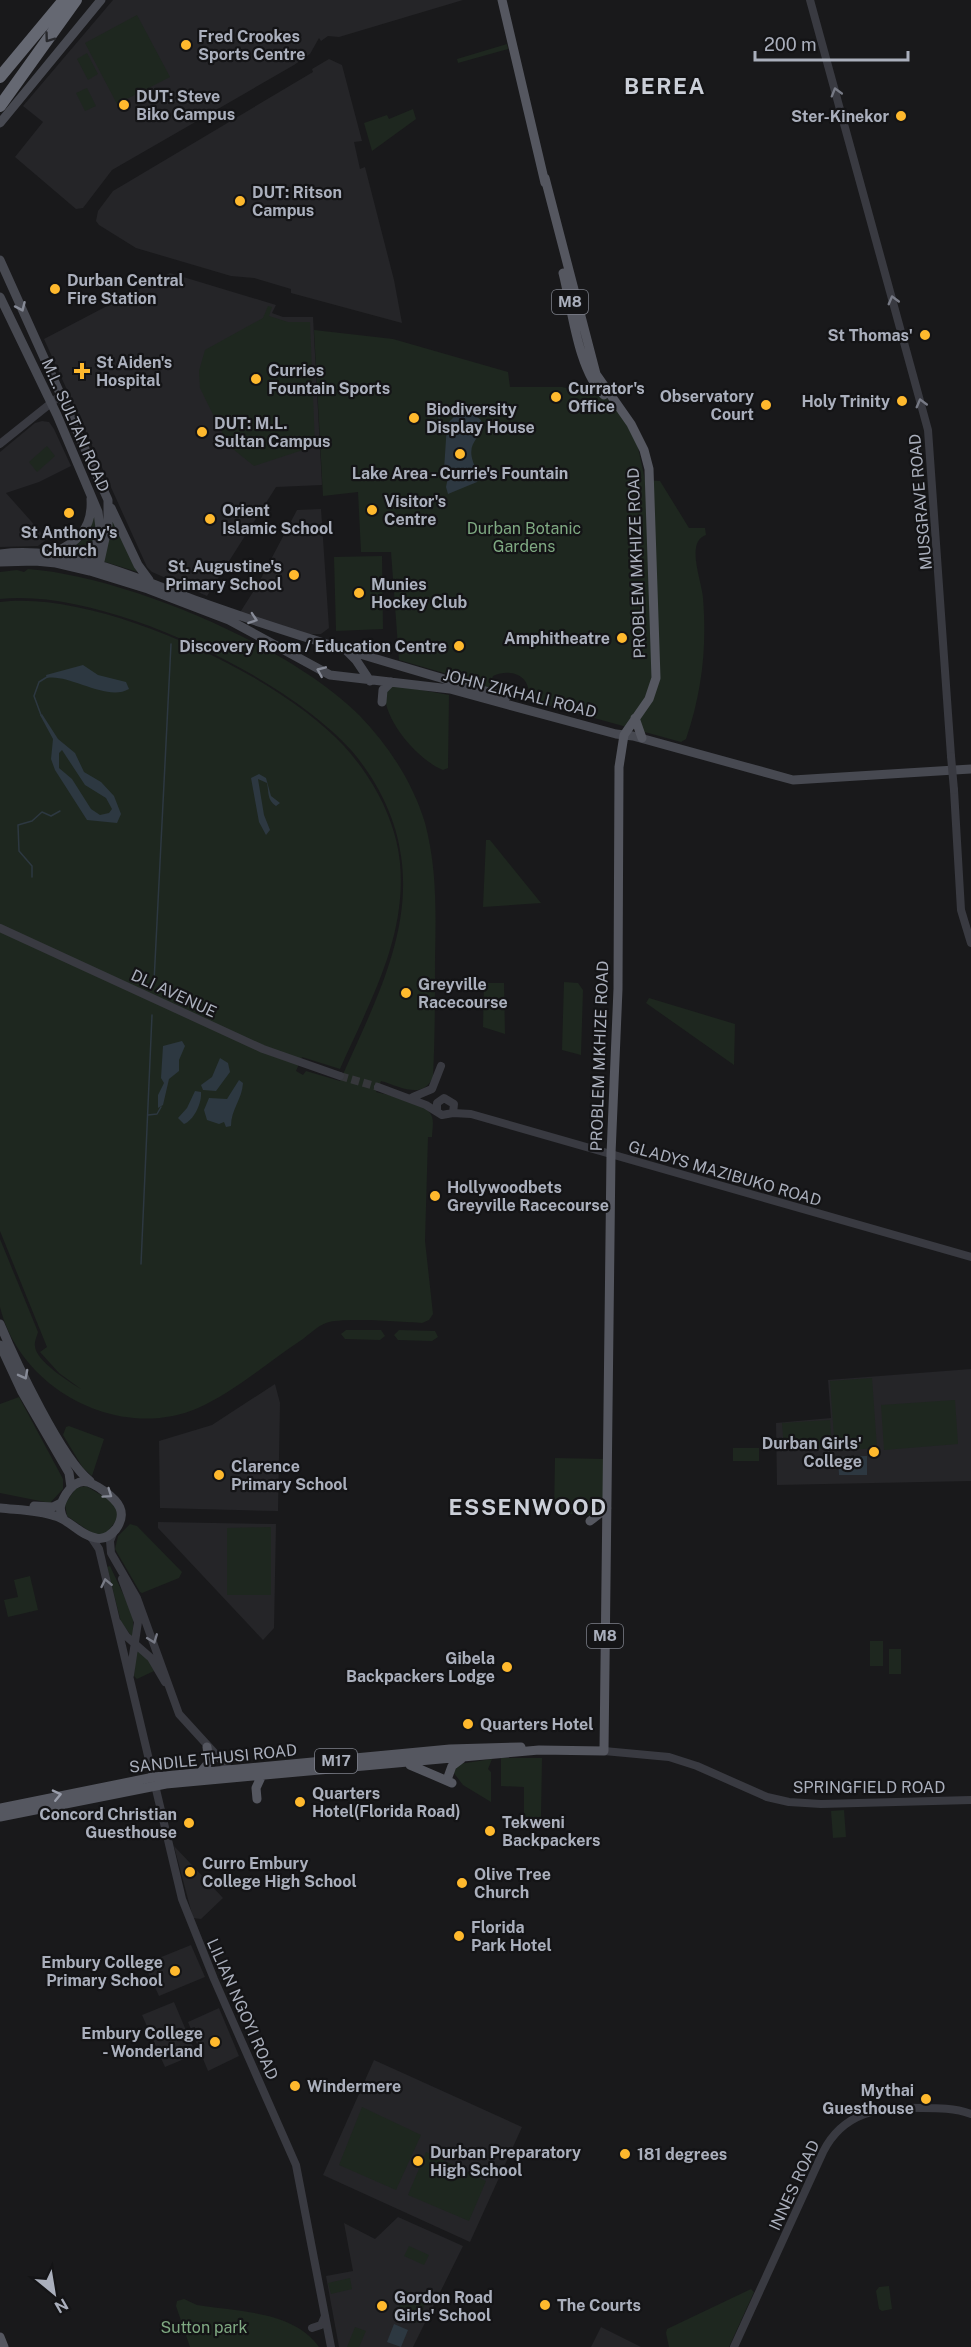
<svg xmlns="http://www.w3.org/2000/svg" width="971" height="2347" viewBox="0 0 971 2347" font-family="'Public Sans',sans-serif">
	<style>
		.built { fill: #252528 }
		.green { fill: #1e271f }
		.water { fill: #2d3841; fill-rule: evenodd }
		.lines { fill: none; stroke-linecap: round; stroke-linejoin: round }
		.stream { stroke: #2d3841; stroke-width: 1.5 }
		.tertiary-tunnel { stroke: #36373b; stroke-width: 8; stroke-dasharray: 8 4; stroke-linecap: butt }
		.tertiary { stroke: #393a41; stroke-width: 8 }
		.secondary { stroke: #474951; stroke-width: 9 }
		.primary { stroke: #555760; stroke-width: 9 }
		.motorway { stroke: #656872; stroke-width: 12 }
		.tertiary-bridge { stroke: #393a41; stroke-width: 8 }
		.oneway { stroke: #28292d }
		.oneway2 { stroke: #777a85 }
		.oneway3 { stroke: #878b97 }
		.oneway4 { stroke: #999daa }
		.poi-dot { fill: #ffb92d; stroke: #141416; stroke-width: 2 }
		.labels { text-anchor: middle; stroke-width: 4.5; stroke-linejoin: round; paint-order: stroke }
		.shield { fill: #141416; stroke: #7d808a; stroke-width: 1.5 }
		.shield-label { font-size: 15px; font-weight: bold; fill: #aaafbc }
		.poi-label { font-size: 16px; font-weight: bold; fill: #aaafbc; stroke: #141416; text-anchor: start }
		.street-label { font-size: 16px; fill: #aaafbc; stroke: #141416 }
		.park-label { font-size: 16px; fill: #7fa982; stroke: #141416 }
		.district-label { font-size: 22px; font-weight: bold; letter-spacing: 1.5px; fill: #cbcfd8; stroke: #141416 }
	</style>
	<rect width="100%" height="100%" fill="#19191b"/>
	<!-- built -->
	<path class="built" d="M113,0H463L339,37L328,36L321,41L319,38L310,54L294,65L112,170L83,208L76,209L15,157L43,122L23,106Z
		M329,59L342,65L362,141L354,142L360,169L365,167L394,280L402,323L291,293V289L254,278L231,276L136,248L99,225L96,221L98,211L113,191L313,72L312,69Z
		M170,273L276,305L272,313L283,317H313L322,485L276,487L207,596L152,572L147,567L44,339Z
		M42,421L49,422L54,429L71,466L39,482L6,493L47,539L38,546L0,547V452L35,423Z
		M321,509L329,628L321,634H298L239,614L258,584L297,510Z
		M971,1369V1481L777,1485L776,1423L831,1418L828,1380Z
		M275,1384L280,1403L278,1511L160,1508L159,1441L212,1425Z
		M158,1522L276,1524L274,1628L263,1640L158,1528Z
		M174,1846L223,1898L201,1919L193,1918Z
		M191,1945L205,1977L159,1996L144,1964Z
		M174,2002L196,2054L165,2067L142,2015Z
		M219,2008L239,2056L208,2071L188,2022Z
		M374,2060L522,2127L470,2242L323,2175Z
		M398,2217L463,2246L413,2347H339L326,2276L353,2271L344,2223L375,2239Z
		M601,2327L641,2347H591Z"/>
	<!-- green -->
	<path class="green" d="M137,15L170,77L117,104L85,43Z
		M507,44L508,49L458,63L457,59Z
		M87,53L98,74L88,80L77,59Z
		M87,88L96,106L85,111L76,93Z
		M413,109L416,119L372,151L364,123L387,115L389,119Z
		M268,306L272,307L269,316L288,322H310L315,446L254,466L228,445L200,388L199,371L205,350L263,318Z
		M314,330L393,339L508,372L510,387H562L609,399L636,438L645,480L660,481L689,528H705L706,535C685,542 702,581 703,598C707,648 702,692 686,739L681,742L529,700C532,677 513,667 493,676L488,690L474,685L475,682L399,660L391,552H361L358,492L323,496Z
		M47,446L55,456L37,472L29,462Z
		M95,513L96,534L90,558L65,552L82,540Z
		M112,513L141,573L102,561Z
		M382,556L383,629L336,631L334,557Z
		M28,569C125,576 291,646 360,716C389,746 413,783 425,823C437,868 436,913 435,959C435,998 435,1037 433,1077C423,1100 401,1087 381,1081L376,1092C391,1096 421,1100 430,1113C435,1119 432,1130 432,1137H428L425,1241L433,1314L429,1320L422,1323C403,1322 341,1317 326,1323C317,1326 309,1335 300,1341C267,1363 234,1392 198,1408C120,1442 20,1390 0,1307C0,1287 0,1260 0,1239L38,1332C37,1336 34,1342 35,1346C35,1360 69,1382 81,1389L59,1373L40,1352L47,1347L0,1231V602C98,589 278,674 344,746C373,778 396,820 400,863C407,939 368,1005 340,1069L302,1057L296,1071L303,1075L306,1071L340,1081C371,1010 413,935 401,856C396,817 376,779 351,750C284,675 101,587 0,599V572L17,570L24,572Z
		M393,685L449,695L448,768L443,770C418,760 382,719 385,691Z
		M486,840H490L541,903L483,907Z
		M564,982L578,983L583,990L581,1055L562,1050Z
		M484,983H504L505,1034L483,1027Z
		M649,998L735,1024L734,1065L646,1003Z
		M346,1330H381L385,1336L380,1340L345,1339L341,1334Z
		M399,1330L435,1331L438,1337L432,1341L398,1340L394,1335Z
		M872,1378L877,1448L835,1451L830,1381Z
		M19,1397L63,1479V1489L50,1503L0,1493V1404Z
		M955,1400L958,1444L884,1450L881,1405Z
		M830,1420L832,1448L784,1449L782,1423Z
		M69,1426L104,1439L92,1476L83,1468L63,1435L66,1427Z
		M733,1448H759V1461H733Z
		M555,1458L604,1459L603,1502L591,1515L554,1513Z
		M86,1486L116,1504L118,1518L106,1534L95,1535L67,1516L65,1504L76,1488Z
		M130,1524L137,1526L182,1572L179,1578L142,1593L140,1592L115,1549L118,1536Z
		M271,1527V1595H227V1528Z
		M110,1566L133,1615V1638L121,1622L107,1567Z
		M30,1576L38,1610L8,1617L4,1600L18,1597L14,1580Z
		M870,1641H883V1666H870Z
		M136,1649L149,1660L154,1671L137,1679L134,1676Z
		M889,1649H901V1674H889Z
		M501,1758H542L541,1817H524V1787L501,1786Z
		M492,1759L488,1769L491,1772V1802L463,1785L453,1772L459,1764Z
		M844,1810L846,1837L833,1838L831,1811Z
		M362,2107L421,2135L396,2190L339,2165Z
		M426,2152L486,2181L469,2221L408,2195Z
		M409,2246L429,2255L424,2265L404,2256Z
		M350,2278L352,2289L331,2294L328,2283Z
		M889,2286L892,2309L882,2311L879,2309L876,2291L879,2287Z
		M751,2289L754,2292L729,2347H669L666,2333L667,2329Z
		M406,2291L427,2300L417,2323L396,2314Z
		M184,2299L197,2305C237,2312 293,2310 319,2347H190L176,2306L177,2301Z
		M355,2327L366,2331L359,2347H347Z"/>
	<!-- water -->
	<path class="water" d="M469,411L481,420C485,443 458,439 480,476L477,482L448,494L446,487L448,477L444,470L447,424L455,416Z
		M83,665L98,675L126,682L129,689C107,702 70,674 47,678L46,675Z
		M42,714L58,739L75,753L84,772L101,782L114,796L121,814L117,823L87,820L55,770L51,759L53,739L40,715ZM62,750L85,785L106,798L112,809L109,813L100,815L91,809L72,779L59,768V753Z
		M259,774L266,778L271,796L280,803L276,806C267,800 269,793 267,783L258,779L264,815L270,830L266,835L259,822L251,778Z
		M182,1041L185,1046L179,1060V1071L169,1079L163,1105L158,1108V1095L164,1083L161,1078L163,1046Z
		M220,1058L228,1063L230,1072L216,1091L203,1090L201,1085L212,1077Z
		M239,1080L243,1083C242,1100 231,1109 231,1126L226,1127L224,1122L219,1124L207,1120L204,1110L209,1098L227,1099Z
		M195,1091L201,1092C202,1103 194,1120 184,1124L178,1118L187,1108Z
		M867,1456V1475H839L838,1457Z
		M394,2324L408,2330L401,2347L387,2342Z"/>
	<g class="lines">
		<!-- stream -->
		<path class="stream" d="M434,402L442,427L446,430
			M41,715L34,696L39,682L47,677
			M32,877V866L19,851L18,825L32,821L42,812L51,816L60,811
			M154,982L171,644
			M148,1115L157,1114L161,1107
			M141,1264L152,1015"/>
		<!-- tertiary-tunnel -->
		<path class="tertiary-tunnel" d="M340,1076L378,1087"/>
		<!-- tertiary -->
		<path class="tertiary" d="M810,0L928,430L951,756
			M0,444L61,395
			M954,790L961,910L971,943
			M0,928L263,1049L340,1076
			M378,1087L426,1105L442,1115L453,1113L454,1104L444,1098L437,1103V1110
			M413,1097L432,1089L441,1066
			M453,1113L471,1114L971,1257
			M114,1531L110,1541L111,1553L137,1598L179,1714L231,1771
			M91,1537L99,1549L182,1899L214,1979L296,2165L331,2347
			M122,1579L138,1622L130,1675
			M117,1622L126,1636L151,1658L165,1682
			M604,1751L669,1757L697,1766L767,1797L789,1802L821,1804L971,1800
			M312,2328L321,2325L325,2316
			M734,2347L823,2152C843,2112 880,2106 921,2108C938,2108 955,2108 971,2114"/>
		<!-- secondary -->
		<path class="secondary" d="M0,123L101,0
			M0,260L108,500V525L98,570
			M0,297L57,415L98,512L100,528L91,568
			M111,508L138,565L149,580
			M0,554C71,545 141,581 206,604C305,639 406,668 506,697
			M50,555C76,543 93,530 91,499
			M0,562L35,561L56,563L90,571L148,589L229,620L330,675L450,689L616,734L633,736L793,780L971,769
			M345,649L356,660L370,681
			M382,702L383,690L391,682
			M0,1324C15,1360 62,1460 90,1481
			M0,1345L22,1392L69,1473L71,1487
			M34,1506L53,1507L61,1503
			M0,1508C18,1510 38,1510 55,1516C70,1520 81,1536 96,1538C104,1540 111,1535 116,1529C128,1512 118,1501 104,1491C89,1480 78,1476 66,1494C60,1504 58,1509 64,1520"/>
		<!-- primary -->
		<path class="primary" d="M502,0L545,183
			M563,273C572,308 578,371 604,395
			M635,718L642,738
			M590,1521L607,1508
			M410,1765L452,1783
			M200,1773L209,1762L207,1747
			M448,1777L452,1766L464,1757
			M257,1799L256,1788L262,1775
			M0,1808L154,1777L450,1749L521,1747
			M0,1817L166,1784L539,1750L604,1751L611,1154L618,989L619,767L624,735L649,699L656,678L649,469L644,450L631,424L596,374L545,178
			M0,2337L4,2347"/>
		<!-- motorway -->
		<path class="motorway" d="M0,77L64,0
			M0,106L76,0"/>
		<!-- tertiary-bridge -->
		<path class="tertiary-bridge" d="M951,756L954,790"/>
	</g>
	<!-- one-way arrows -->
	<defs><path id="oneway-chevron" d="M-2-3.5L2.5 0L-2 3.5" fill="none" stroke-width="1.6" stroke-linecap="round" stroke-linejoin="round" transform="scale(1.5)"/></defs>
	<use class="oneway" href="#oneway-chevron" transform="translate(49 38) rotate(126)"/>
	<g class="oneway2">
		<use href="#oneway-chevron" transform="translate(836 92) rotate(-106)"/>
		<use href="#oneway-chevron" transform="translate(893 300) rotate(-105)"/>
		<use href="#oneway-chevron" transform="translate(921 403) rotate(-105)"/>
		<use href="#oneway-chevron" transform="translate(106 1583) rotate(-102)"/>
		<use href="#oneway-chevron" transform="translate(153 1639) rotate(69)"/>
	</g>
	<g class="oneway3">
		<use href="#oneway-chevron" transform="translate(21 307) rotate(66)"/>
		<use href="#oneway-chevron" transform="translate(253 619) rotate(19)"/>
		<use href="#oneway-chevron" transform="translate(321 671) rotate(-157)"/>
		<use href="#oneway-chevron" transform="translate(24 1375) rotate(62)"/>
		<use href="#oneway-chevron" transform="translate(108 1494) rotate(35)"/>
	</g>
	<use class="oneway4" href="#oneway-chevron" transform="translate(57 1795) rotate(-13)"/>
	<!-- markers -->
	<g class="poi-dot">
		<circle cx="186" cy="45" r="6"/>
		<circle cx="124" cy="105" r="6"/>
		<circle cx="901" cy="116" r="6"/>
		<circle cx="240" cy="201" r="6"/>
		<circle cx="55" cy="289" r="6"/>
		<circle cx="925" cy="335" r="6"/>
		<path d="M79 362h6v6h6v6h-6v6h-6v-6h-6v-6h6z"/>
		<circle cx="256" cy="379" r="6"/>
		<circle cx="556" cy="397" r="6"/>
		<circle cx="902" cy="401" r="6"/>
		<circle cx="766" cy="405" r="6"/>
		<circle cx="414" cy="418" r="6"/>
		<circle cx="202" cy="432" r="6"/>
		<circle cx="460" cy="454" r="6"/>
		<circle cx="372" cy="510" r="6"/>
		<circle cx="69" cy="513" r="6"/>
		<circle cx="210" cy="519" r="6"/>
		<circle cx="294" cy="575" r="6"/>
		<circle cx="359" cy="593" r="6"/>
		<circle cx="622" cy="638" r="6"/>
		<circle cx="459" cy="646" r="6"/>
		<circle cx="406" cy="993" r="6"/>
		<circle cx="435" cy="1196" r="6"/>
		<circle cx="874" cy="1452" r="6"/>
		<circle cx="219" cy="1475" r="6"/>
		<circle cx="507" cy="1667" r="6"/>
		<circle cx="468" cy="1724" r="6"/>
		<circle cx="300" cy="1802" r="6"/>
		<circle cx="189" cy="1823" r="6"/>
		<circle cx="490" cy="1831" r="6"/>
		<circle cx="190" cy="1872" r="6"/>
		<circle cx="462" cy="1883" r="6"/>
		<circle cx="459" cy="1936" r="6"/>
		<circle cx="175" cy="1971" r="6"/>
		<circle cx="215" cy="2042" r="6"/>
		<circle cx="295" cy="2086" r="6"/>
		<circle cx="926" cy="2099" r="6"/>
		<circle cx="625" cy="2154" r="6"/>
		<circle cx="418" cy="2161" r="6"/>
		<circle cx="545" cy="2305" r="6"/>
		<circle cx="382" cy="2306" r="6"/>
	</g>
	<g class="labels">
		<!-- shield labels -->
		<g class="shield">
			<rect x="552" y="290" width="36" height="24" rx="4.5"/>
			<rect x="587" y="1624" width="36" height="24" rx="4.5"/>
			<rect x="315" y="1749" width="42" height="24" rx="4.5"/>
		</g>
		<g class="shield-label">
			<text x="570" y="307">M8</text>
			<text x="605" y="1641">M8</text>
			<text x="336" y="1766">M17</text>
		</g>
		<!-- poi labels -->
		<g class="poi-label">
			<text x="198" y="42">Fred Crookes<tspan x="198" dy="18">Sports Centre</tspan></text>
			<text x="136" y="102">DUT: Steve<tspan x="136" dy="18">Biko Campus</tspan></text>
			<text x="889" y="122" text-anchor="end">Ster-Kinekor</text>
			<text x="252" y="198">DUT: Ritson<tspan x="252" dy="18">Campus</tspan></text>
			<text x="67" y="286">Durban Central<tspan x="67" dy="18">Fire Station</tspan></text>
			<text x="913" y="341" text-anchor="end">St Thomas'</text>
			<text x="96" y="368">St Aiden's<tspan x="96" dy="18">Hospital</tspan></text>
			<text x="268" y="376">Curries<tspan x="268" dy="18">Fountain Sports</tspan></text>
			<text x="568" y="394">Currator's<tspan x="568" dy="18">Office</tspan></text>
			<text x="754" y="402" text-anchor="end">Observatory<tspan x="754" dy="18">Court</tspan></text>
			<text x="890" y="407" text-anchor="end">Holy Trinity</text>
			<text x="426" y="415">Biodiversity<tspan x="426" dy="18">Display House</tspan></text>
			<text x="214" y="429">DUT: M.L.<tspan x="214" dy="18">Sultan Campus</tspan></text>
			<text x="460" y="479" text-anchor="middle">Lake Area - Currie's Fountain</text>
			<text x="384" y="507">Visitor's<tspan x="384" dy="18">Centre</tspan></text>
			<text x="222" y="516">Orient<tspan x="222" dy="18">Islamic School</tspan></text>
			<text x="69" y="538" text-anchor="middle">St Anthony's<tspan x="69" dy="18">Church</tspan></text>
			<text x="282" y="572" text-anchor="end">St. Augustine's<tspan x="282" dy="18">Primary School</tspan></text>
			<text x="371" y="590">Munies<tspan x="371" dy="18">Hockey Club</tspan></text>
			<text x="610" y="644" text-anchor="end">Amphitheatre</text>
			<text x="447" y="652" text-anchor="end">Discovery Room / Education Centre</text>
			<text x="418" y="990">Greyville<tspan x="418" dy="18">Racecourse</tspan></text>
			<text x="447" y="1193">Hollywoodbets<tspan x="447" dy="18">Greyville Racecourse</tspan></text>
			<text x="862" y="1449" text-anchor="end">Durban Girls'<tspan x="862" dy="18">College</tspan></text>
			<text x="231" y="1472">Clarence<tspan x="231" dy="18">Primary School</tspan></text>
			<text x="495" y="1664" text-anchor="end">Gibela<tspan x="495" dy="18">Backpackers Lodge</tspan></text>
			<text x="480" y="1730">Quarters Hotel</text>
			<text x="312" y="1799">Quarters<tspan x="312" dy="18">Hotel(Florida Road)</tspan></text>
			<text x="177" y="1820" text-anchor="end">Concord Christian<tspan x="177" dy="18">Guesthouse</tspan></text>
			<text x="502" y="1828">Tekweni<tspan x="502" dy="18">Backpackers</tspan></text>
			<text x="202" y="1869">Curro Embury<tspan x="202" dy="18">College High School</tspan></text>
			<text x="474" y="1880">Olive Tree<tspan x="474" dy="18">Church</tspan></text>
			<text x="471" y="1933">Florida<tspan x="471" dy="18">Park Hotel</tspan></text>
			<text x="163" y="1968" text-anchor="end">Embury College<tspan x="163" dy="18">Primary School</tspan></text>
			<text x="203" y="2039" text-anchor="end">Embury College<tspan x="203" dy="18">- Wonderland</tspan></text>
			<text x="307" y="2092">Windermere</text>
			<text x="914" y="2096" text-anchor="end">Mythai<tspan x="914" dy="18">Guesthouse</tspan></text>
			<text x="430" y="2158">Durban Preparatory<tspan x="430" dy="18">High School</tspan></text>
			<text x="637" y="2160">181 degrees</text>
			<text x="394" y="2303">Gordon Road<tspan x="394" dy="18">Girls' School</tspan></text>
			<text x="557" y="2311">The Courts</text>
		</g>
		<!-- street labels -->
		<g class="street-label">
			<text transform="translate(76 425) rotate(66)" y="6">M.L. SULTAN ROAD</text>
			<text transform="translate(920 502) rotate(-95)" y="6">MUSGRAVE ROAD</text>
			<text transform="translate(636 563) rotate(-92)" y="6">PROBLEM MKHIZE ROAD</text>
			<text transform="translate(520 693) rotate(14)" y="6">JOHN ZIKHALI ROAD</text>
			<text transform="translate(174 993) rotate(25)" y="6">DLI AVENUE</text>
			<text transform="translate(599 1056) rotate(-88)" y="6">PROBLEM MKHIZE ROAD</text>
			<text transform="translate(725 1173) rotate(16)" y="6">GLADYS MAZIBUKO ROAD</text>
			<text transform="translate(213 1758) rotate(-6)" y="6">SANDILE THUSI ROAD</text>
			<text x="869" y="1793">SPRINGFIELD ROAD</text>
			<text transform="translate(243 2009) rotate(66)" y="6">LILIAN NGOYI ROAD</text>
			<text transform="translate(794 2185) rotate(-65)" y="6">INNES ROAD</text>
		</g>
		<!-- park labels -->
		<g class="park-label">
			<text x="524" y="534">Durban Botanic<tspan x="524" dy="18">Gardens</tspan></text>
			<text x="204" y="2333">Sutton park</text>
		</g>
		<!-- district labels -->
		<g class="district-label">
			<text x="665" y="94">BEREA</text>
			<text x="528" y="1515">ESSENWOOD</text>
		</g>
	</g>
	<!-- north arrow -->
	<g transform="translate(54 2293) rotate(150)" stroke="#141416" stroke-width="4.5" paint-order="stroke">
	<path d="M0-4.5L10 22L0 15L-10 22Z" fill="#aaafbc"/>
	<text y="-9" font-size="16" font-weight="bold" text-anchor="middle" fill="#aaafbc">N</text>
	</g>
	<!-- scale -->
	<path d="M755 51v9h153v-9" fill="none" stroke="#aaafbc" stroke-width="3"/>
	<text x="764" y="51" font-size="18" fill="#aaafbc" stroke="#141416" stroke-width="4.5" paint-order="stroke">200 m</text>
</svg>
